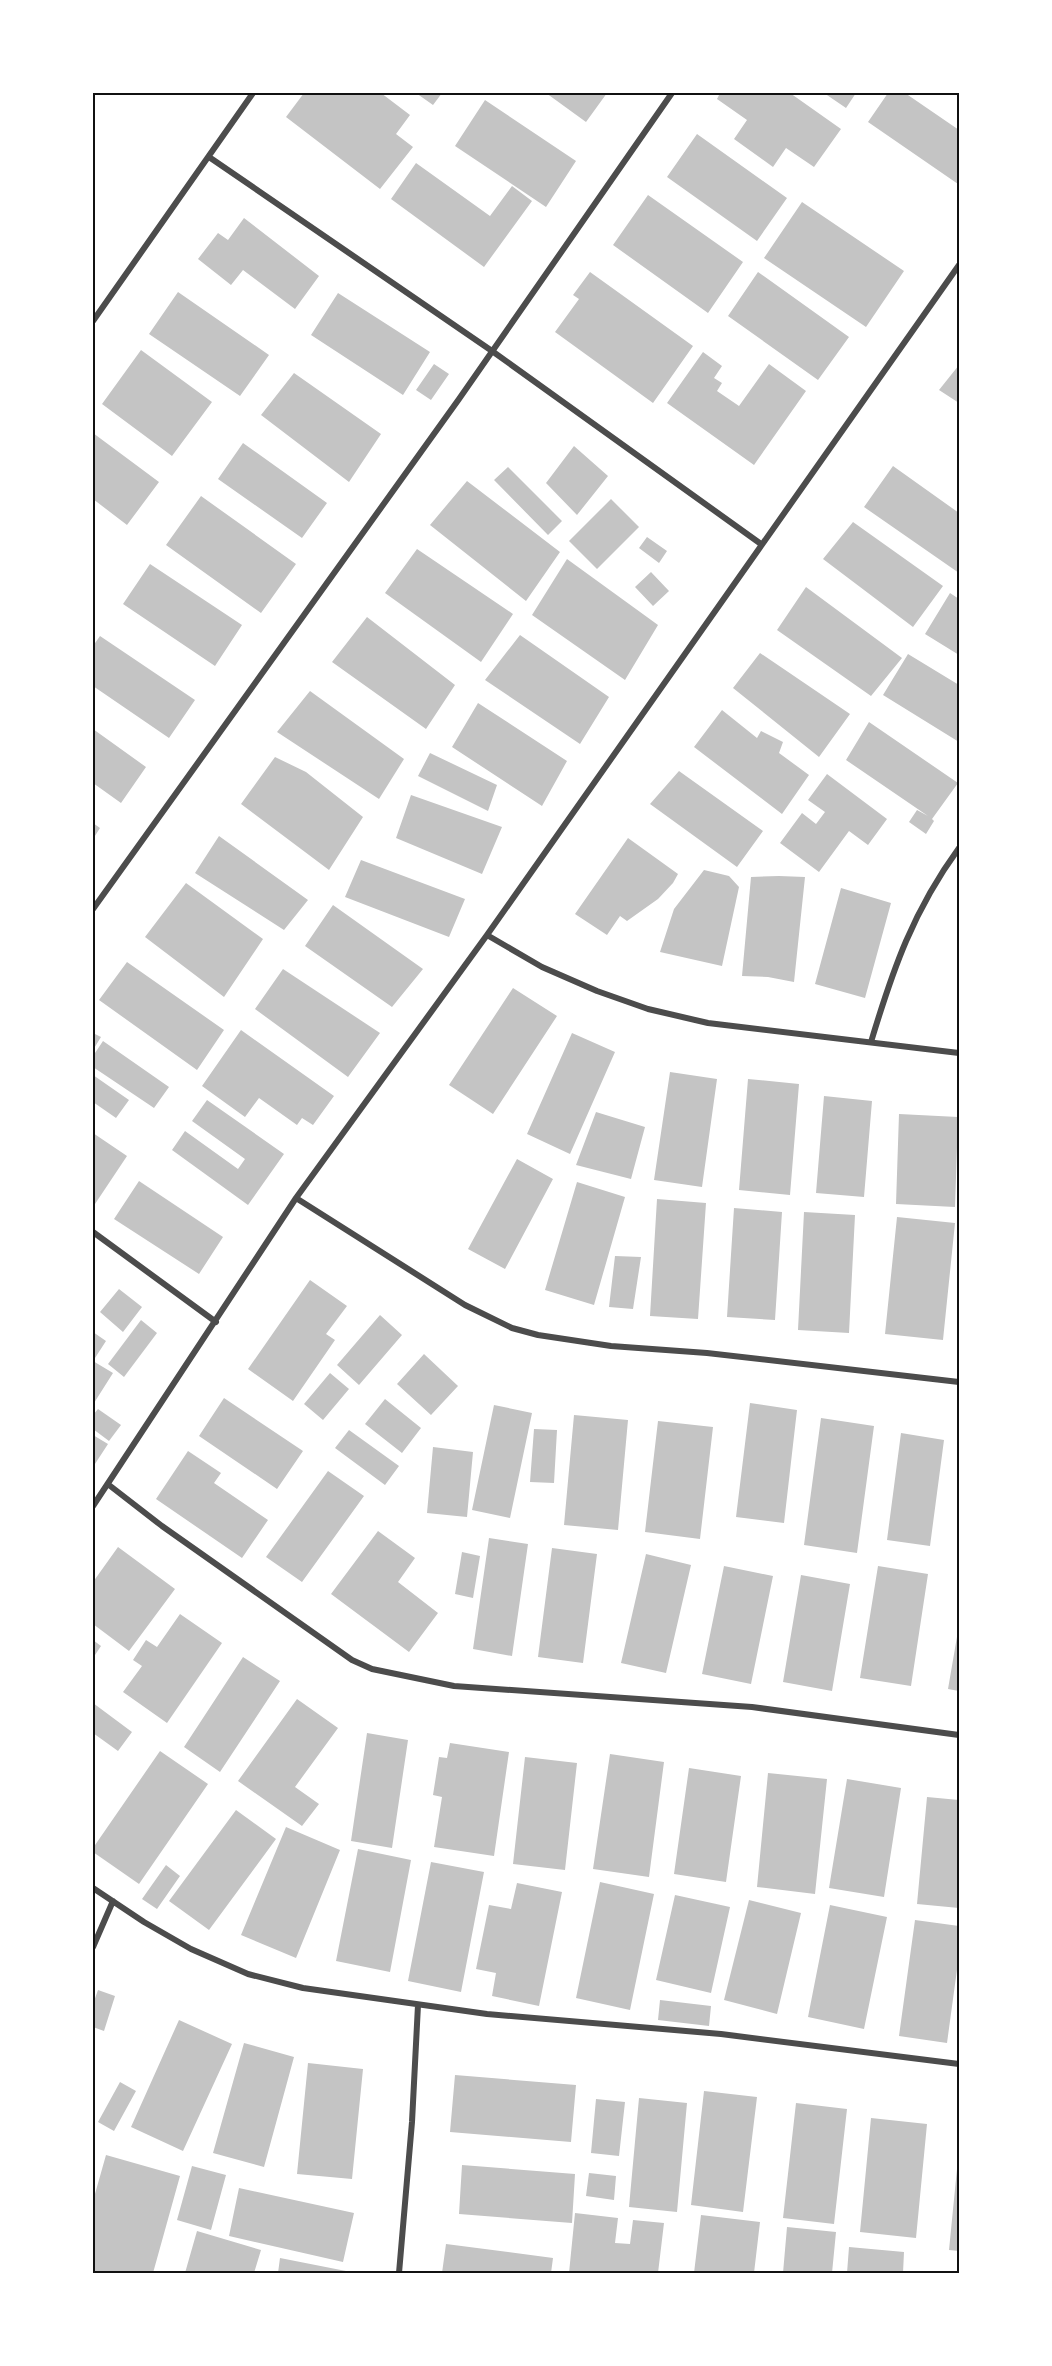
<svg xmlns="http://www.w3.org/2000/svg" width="1052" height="2366" viewBox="0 0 1052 2366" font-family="Spectral,serif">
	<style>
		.building { fill: #c4c4c4 }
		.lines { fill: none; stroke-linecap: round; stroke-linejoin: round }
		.minor { stroke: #4c4c4c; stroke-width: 6 }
		.neatline { fill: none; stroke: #111; stroke-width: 2 }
	</style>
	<rect width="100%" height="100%" fill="#fff"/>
	<!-- building -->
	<path class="building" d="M304,93H381L410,115L396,134L413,147L380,189L286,117Z
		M416,93H442L433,105Z
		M546,93H607L586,122Z
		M720,93H790L841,129L814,167L786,148L773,167L734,139L747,120L717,99Z
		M824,93H856L846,108Z
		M888,93H905L959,130L958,184L868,122Z
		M485,100L576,161L546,207L455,146Z
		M697,134L787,198L757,241L667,177Z
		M416,163L490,216L512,186L532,201L484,267L391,199Z
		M648,195L743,262L708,313L613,245Z
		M802,202L904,271L866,327L764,258Z
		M244,218L319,276L295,309L243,270L231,285L198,259L218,233L228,240Z
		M590,272L693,346L653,403L555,332L579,299L573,295Z
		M758,272L849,337L818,380L728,316Z
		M178,292L269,355L240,396L149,334Z
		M338,293L430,352L403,395L311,335Z
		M141,350L212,402L172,456L102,404Z
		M703,352L722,366L714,378L722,383L717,391L739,406L769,364L806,391L754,465L667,403Z
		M434,364L449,374L431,400L416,390Z
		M959,365V403L939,390Z
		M294,373L381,434L349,482L261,415Z
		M93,433L159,482L127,525L93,499Z
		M243,443L327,503L302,538L218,479Z
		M574,446L608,476L577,515L546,483Z
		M893,466L959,513V573L864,507Z
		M508,467L562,521L548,535L494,480Z
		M467,481L560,552L526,601L430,525Z
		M201,496L296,564L261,613L166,545Z
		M611,499L639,527L597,569L569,541Z
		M853,522L943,586L913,627L823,559Z
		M647,537L667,551L659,563L639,548Z
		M417,549L513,614L481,662L385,593Z
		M567,559L658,625L625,680L532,615Z
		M150,564L242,625L215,666L123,604Z
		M651,572L669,591L653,606L635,587Z
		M806,587L902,658L871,696L777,630Z
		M950,593L959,599V655L925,634Z
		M367,617L455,685L426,729L332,662Z
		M520,635L609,697L580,744L485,680Z
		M100,636L195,700L169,738L93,686V646Z
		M760,653L850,714L819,757L733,688Z
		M908,654L959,685V742L883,695Z
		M310,691L404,759L379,799L277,732Z
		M478,703L567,761L542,806L452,747Z
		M722,710L757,738L761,731L783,742L779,753L809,775L782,814L694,747Z
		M869,722L958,783L932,819L934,821L926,834L909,822L917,810L928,816L846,760Z
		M93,729L146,767L121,803L93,783Z
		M430,753L497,785L488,811L418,776Z
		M275,757L306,772L363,817L329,870L241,804Z
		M679,771L763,831L737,867L650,804Z
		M827,774L887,819L868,845L849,831L819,872L780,843L802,813L816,824L825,812L808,800Z
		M411,795L502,827L482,874L396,838Z
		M93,823L100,828L93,839Z
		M219,836L308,900L284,930L195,873Z
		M628,838L678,874L673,883L658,899L627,921L620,916L607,935L575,914Z
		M361,860L465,899L449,937L345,897Z
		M704,870L729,876L739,887L722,966L660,952L674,909Z
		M779,876L805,877L794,982L768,977L742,976L751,877Z
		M186,883L263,939L224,997L145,937Z
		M841,888L891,903L865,998L815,984Z
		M333,905L423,969L392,1007L305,946Z
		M127,962L224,1030L197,1070L99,1000Z
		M283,969L380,1033L348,1077L255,1009Z
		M513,988L557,1016L493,1114L449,1085Z
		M241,1030L334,1096L313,1125L302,1118L297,1125L259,1098L245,1117L202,1086Z
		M93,1033L101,1037L93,1050Z
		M572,1033L615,1052L570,1154L527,1134Z
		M103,1041L169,1087L154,1108L93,1067V1056Z
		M670,1072L717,1079L702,1187L654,1180Z
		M93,1075L129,1100L116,1118L93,1102Z
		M748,1079L799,1084L790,1195L739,1190Z
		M824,1096L872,1101L864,1197L816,1193Z
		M207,1100L284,1154L248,1205L172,1150L185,1131L238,1169L245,1159L192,1121Z
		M596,1112L645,1127L631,1179L576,1165Z
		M899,1114L958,1117L955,1207L896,1204Z
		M93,1133L127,1156L93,1207Z
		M517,1159L553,1179L505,1269L468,1249Z
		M139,1181L223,1237L199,1274L114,1219Z
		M577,1182L625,1197L594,1305L545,1290Z
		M657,1199L706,1203L698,1319L650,1316Z
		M734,1208L782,1212L775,1320L727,1317Z
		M804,1212L855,1215L849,1333L798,1330Z
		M897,1217L955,1223L943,1340L885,1334Z
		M615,1256L641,1257L633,1309L609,1307Z
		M310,1280L347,1306L326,1334L335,1340L293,1401L248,1369Z
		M119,1289L142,1307L123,1332L100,1312Z
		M380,1315L402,1335L359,1385L337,1365Z
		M141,1320L157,1333L124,1377L108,1364Z
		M93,1332L106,1341L95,1358L93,1357Z
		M424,1354L458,1386L431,1415L397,1384Z
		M93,1361L113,1373L94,1403L93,1402Z
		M330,1373L349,1389L323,1420L304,1404Z
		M224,1398L303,1451L277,1489L199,1436Z
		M385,1399L421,1428L402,1453L365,1424Z
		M750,1403L797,1410L784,1523L736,1517Z
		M494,1405L532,1413L510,1518L472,1510Z
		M98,1409L121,1425L109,1441L93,1429V1415Z
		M574,1415L628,1420L618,1530L564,1525Z
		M821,1418L874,1426L857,1553L804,1545Z
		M658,1421L713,1427L700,1539L645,1532Z
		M534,1429L557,1430L554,1483L530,1482Z
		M349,1430L399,1466L385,1485L335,1448Z
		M901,1433L944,1440L930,1546L887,1540Z
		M93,1435L108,1444L93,1467Z
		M433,1447L473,1452L467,1517L427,1513Z
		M188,1451L221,1473L214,1483L268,1520L242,1558L156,1499Z
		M328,1471L364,1496L302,1582L266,1557Z
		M378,1531L415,1558L398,1582L438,1613L409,1652L331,1594Z
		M489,1538L528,1544L512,1656L473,1649Z
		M118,1547L175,1589L129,1651L93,1624V1582Z
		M552,1548L597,1554L583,1663L538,1657Z
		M462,1552L480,1556L473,1598L455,1594Z
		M646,1554L691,1565L666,1673L621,1663Z
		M724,1566L773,1576L751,1684L702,1674Z
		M878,1566L928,1574L911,1686L860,1678Z
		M801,1575L850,1584L832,1691L783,1682Z
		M180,1614L222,1643L167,1723L123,1692L142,1666L133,1660L146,1640L157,1647Z
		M958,1631H959V1691L948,1689Z
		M93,1640L101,1646L93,1658Z
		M243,1657L280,1681L220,1772L184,1747Z
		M297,1699L338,1728L295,1787L319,1804L302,1826L238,1781Z
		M93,1703L132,1732L118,1751L93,1733Z
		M367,1733L408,1740L392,1848L351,1841Z
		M450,1743L509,1752L494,1856L434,1847L442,1797L433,1795L439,1757L447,1758Z
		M160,1751L208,1784L139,1884L93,1852V1848Z
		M610,1754L664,1762L649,1877L593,1869Z
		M525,1757L577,1763L565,1870L513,1864Z
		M689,1768L741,1776L726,1882L674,1874Z
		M768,1773L827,1779L815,1894L757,1887Z
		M847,1779L901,1788L884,1897L829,1888Z
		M927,1797L959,1800V1908L917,1904Z
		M236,1810L276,1839L209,1930L169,1901Z
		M286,1827L340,1850L296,1958L241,1935Z
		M358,1849L411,1860L390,1972L336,1961Z
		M431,1862L484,1872L461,1992L408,1981Z
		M166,1865L180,1876L157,1909L142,1899Z
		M600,1882L654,1894L630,2010L576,1998Z
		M517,1883L562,1892L539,2006L492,1996L496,1973L476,1969L489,1905L511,1909Z
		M675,1895L730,1907L711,1993L656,1980Z
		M749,1900L801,1913L777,2014L724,2000Z
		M830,1905L887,1917L864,2029L808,2017Z
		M915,1920L959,1926V1955L947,2043L899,2036Z
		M98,1990L115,1996L104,2031L93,2027V2004Z
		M660,2000L711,2006L709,2026L658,2020Z
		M179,2020L232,2044L183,2151L131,2127Z
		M244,2043L294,2057L264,2167L213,2153Z
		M308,2063L363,2069L352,2179L297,2174Z
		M455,2075L576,2085L571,2142L450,2132Z
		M120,2082L136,2091L114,2131L98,2122Z
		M704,2091L757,2097L743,2212L691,2205Z
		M639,2098L687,2103L677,2212L629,2207Z
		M596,2099L625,2102L619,2156L591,2153Z
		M796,2103L847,2109L834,2224L783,2218Z
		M871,2118L927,2124L916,2238L860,2232Z
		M106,2155L180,2176L153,2273H93V2201Z
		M462,2165L575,2174L572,2223L459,2214Z
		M192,2166L226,2175L211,2230L177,2220Z
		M957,2169H959V2251L949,2250Z
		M589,2173L616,2176L614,2200L586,2196Z
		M239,2188L354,2213L343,2262L229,2236Z
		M575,2213L618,2218L615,2243L630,2244L633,2220L664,2223L658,2273H569Z
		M701,2215L760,2222L754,2273H694Z
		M787,2227L836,2232L832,2273H783Z
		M197,2231L261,2250L254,2273H185Z
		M446,2244L553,2258L551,2273H442Z
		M849,2247L904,2252L903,2273H847Z
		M280,2258L351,2272V2273H278Z"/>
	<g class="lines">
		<!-- minor -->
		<path class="minor" d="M209,157L492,351L761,544
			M93,321L253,93
			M93,909L459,399L672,93
			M487,935L542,967L597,991L648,1009L708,1023L959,1053
			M871,1042C893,969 913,911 959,848
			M296,1198L465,1305L512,1328L538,1335L611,1346L707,1353L959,1382
			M93,1232L216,1322
			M109,1485L162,1526L352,1660L372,1669L454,1686L752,1707L959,1735
			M93,1506L296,1198L487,935L959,265
			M93,1888L144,1922L191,1949L248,1974L303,1988L487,2014L721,2034L959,2064
			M93,1947L113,1901
			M399,2273L412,2122L418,2005"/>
	</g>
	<!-- border -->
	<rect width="1052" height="2366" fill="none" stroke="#ffffff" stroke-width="189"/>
	<rect x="94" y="94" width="864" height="2178" class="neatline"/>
</svg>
